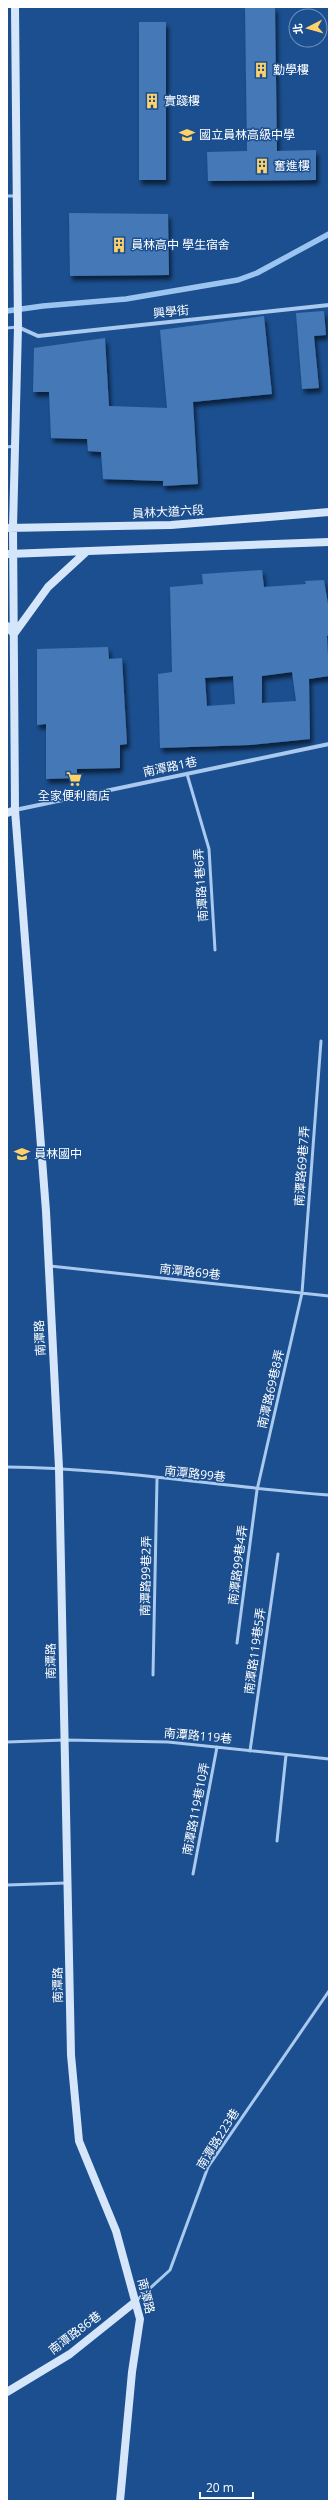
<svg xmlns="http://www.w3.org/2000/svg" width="336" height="2508" viewBox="0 0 336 2508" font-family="'Open Sans','Noto Sans TC',sans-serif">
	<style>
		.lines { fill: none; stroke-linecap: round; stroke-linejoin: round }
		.stream { stroke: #9cc4f0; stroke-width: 5.5 }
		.building { fill: #4478b7; fill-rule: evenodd; filter: url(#shadow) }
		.lane { stroke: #a9c9ee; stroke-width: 3 }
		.street { stroke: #a9c9ee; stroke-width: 4 }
		.secondary { stroke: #d6e6fa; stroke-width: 8 }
		.labels { text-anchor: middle; stroke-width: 3; stroke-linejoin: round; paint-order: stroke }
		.poi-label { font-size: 12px; fill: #fff; stroke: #1b4f8f; text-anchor: start }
		.street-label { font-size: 12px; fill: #fff; stroke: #1b4f8f }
	</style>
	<defs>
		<filter id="shadow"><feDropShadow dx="2.5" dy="4.5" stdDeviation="2" flood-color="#0009"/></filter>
	</defs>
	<rect width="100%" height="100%" fill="#1b4f8f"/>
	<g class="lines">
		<!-- stream -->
		<path class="stream" d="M7,311L43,306L126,299L238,280L257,273L329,234"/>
	</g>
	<!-- building -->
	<path class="building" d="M245,7H275L277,151L316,150V180L208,181L207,152L247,151Z
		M139,22H166V180H139Z
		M69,213L168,214L169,275L70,276Z
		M324,311L326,335L314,336L319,388L302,389L296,313Z
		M264,316L272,394L193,402L198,484L163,486V481L103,479L101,452L88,451L87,439L51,438L49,392H33L34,348L105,338L109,406L167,408L160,330Z
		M262,570L264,587L306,584L305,581L324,580L329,610V635L327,636L329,676L309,679L310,739L250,745L160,748L158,674L172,672L170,587L203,584L202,574ZM292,672L296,701L262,703V676ZM233,676L235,704L207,706L205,678Z
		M108,647L109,659L122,658L127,744L120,745V768L77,769V778L46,779V724L37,725V649Z"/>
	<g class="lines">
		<!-- lane -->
		<path class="lane" d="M7,196H15
			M7,328L18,327
			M7,447L15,446
			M187,774L209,849L215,950
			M50,1266L329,1296
			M7,1467C115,1468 222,1487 329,1495
			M237,1643L257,1490L302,1293L321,1041
			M153,1675L157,1479
			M7,1742L65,1740L168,1742L329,1759
			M250,1751L278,1554
			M277,1841L286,1755
			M193,1874L217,1747
			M7,1885L66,1883
			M136,2301L170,2270L208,2167L329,1991"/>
		<!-- street -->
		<path class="street" d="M18,327L38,336L329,305
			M15,810L329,744"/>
		<!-- secondary -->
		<path class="secondary" d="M15,7L18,327L13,527L15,810L46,1211L59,1468L71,2055L79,2141L116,2231L140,2319L132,2372L120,2501
			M7,528L171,525L329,512
			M8,554L329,542
			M7,626L14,634L48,587L86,552
			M7,813L15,810
			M7,2392L70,2354L135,2302"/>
	</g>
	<!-- icons -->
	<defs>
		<symbol id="building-bare" viewBox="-9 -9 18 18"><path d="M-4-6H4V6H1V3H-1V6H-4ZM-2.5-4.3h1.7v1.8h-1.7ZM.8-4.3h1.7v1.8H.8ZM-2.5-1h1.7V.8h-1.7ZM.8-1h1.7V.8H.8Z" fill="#ffd166" stroke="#1b4f8f" stroke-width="2.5" paint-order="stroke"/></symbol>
		<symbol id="school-bare" viewBox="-9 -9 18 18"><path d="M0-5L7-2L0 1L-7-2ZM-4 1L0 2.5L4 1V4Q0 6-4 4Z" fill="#ffd166" stroke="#1b4f8f" stroke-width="2.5" paint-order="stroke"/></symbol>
		<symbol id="supermarket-bare" viewBox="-9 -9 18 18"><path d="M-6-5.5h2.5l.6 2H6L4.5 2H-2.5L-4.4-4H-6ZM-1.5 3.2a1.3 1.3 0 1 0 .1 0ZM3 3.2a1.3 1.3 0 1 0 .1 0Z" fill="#ffd166" stroke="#1b4f8f" stroke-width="2.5" paint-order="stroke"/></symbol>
	</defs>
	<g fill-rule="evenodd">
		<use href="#building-bare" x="250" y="59" width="22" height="22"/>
		<use href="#building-bare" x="141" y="90" width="22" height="22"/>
		<use href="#school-bare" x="176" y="124" width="22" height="22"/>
		<use href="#building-bare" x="251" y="155" width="22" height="22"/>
		<use href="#building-bare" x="108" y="234" width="22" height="22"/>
		<use href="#supermarket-bare" x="63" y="768" width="22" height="22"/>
		<use href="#school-bare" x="11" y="1143" width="22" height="22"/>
	</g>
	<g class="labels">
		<!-- poi labels -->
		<g class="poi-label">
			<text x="273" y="74">勤學樓</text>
			<text x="164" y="105">實踐樓</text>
			<text x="199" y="139">國立員林高級中學</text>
			<text x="274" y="170">奮進樓</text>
			<text x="131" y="249">員林高中 學生宿舍</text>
			<text x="74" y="800" text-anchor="middle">全家便利商店</text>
			<text x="34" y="1158">員林國中</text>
		</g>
		<!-- street labels -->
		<g class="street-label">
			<text transform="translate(171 312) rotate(-6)" y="4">興學街</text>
			<text transform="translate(168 512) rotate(-3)" y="4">員林大道六段</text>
			<text transform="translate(170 767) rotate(-12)" y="4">南潭路1巷</text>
			<text transform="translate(201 885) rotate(-94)" y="4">南潭路1巷6弄</text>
			<text transform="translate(302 1166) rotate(-86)" y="4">南潭路69巷7弄</text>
			<text transform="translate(190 1272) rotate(6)" y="4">南潭路69巷</text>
			<text transform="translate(40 1338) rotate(-93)" y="4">南潭路</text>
			<text transform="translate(271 1389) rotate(-77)" y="4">南潭路69巷8弄</text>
			<text transform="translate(195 1474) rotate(6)" y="4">南潭路99巷</text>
			<text transform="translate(238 1565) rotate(-83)" y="4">南潭路99巷4弄</text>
			<text transform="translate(146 1576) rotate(-89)" y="4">南潭路99巷2弄</text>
			<text transform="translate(255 1651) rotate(-82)" y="4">南潭路119巷5弄</text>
			<text transform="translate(51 1661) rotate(-91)" y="4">南潭路</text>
			<text transform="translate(198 1736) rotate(5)" y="4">南潭路119巷</text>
			<text transform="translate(196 1809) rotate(-79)" y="4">南潭路119巷10弄</text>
			<text transform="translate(58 1985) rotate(-91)" y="4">南潭路</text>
			<text transform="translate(218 2139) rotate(-58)" y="4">南潭路223巷</text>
			<text transform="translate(146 2296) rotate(76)" y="4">南潭路</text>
			<text transform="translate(75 2333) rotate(-37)" y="4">南潭路86巷</text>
		</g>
	</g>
	<!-- border -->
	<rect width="336" height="2508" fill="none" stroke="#ffffff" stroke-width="16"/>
	<!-- north arrow -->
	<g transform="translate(308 28) rotate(264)"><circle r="19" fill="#1b4f8f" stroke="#7695bc"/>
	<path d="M0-3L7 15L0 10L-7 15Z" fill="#ffd166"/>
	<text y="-6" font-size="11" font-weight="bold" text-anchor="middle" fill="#ffffff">北</text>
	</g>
	<!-- scale -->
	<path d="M200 2492v6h53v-6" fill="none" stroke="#ffffff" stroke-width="2"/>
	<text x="206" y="2492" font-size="12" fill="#ffffff" stroke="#1b4f8f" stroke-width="3" paint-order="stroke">20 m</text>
</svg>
